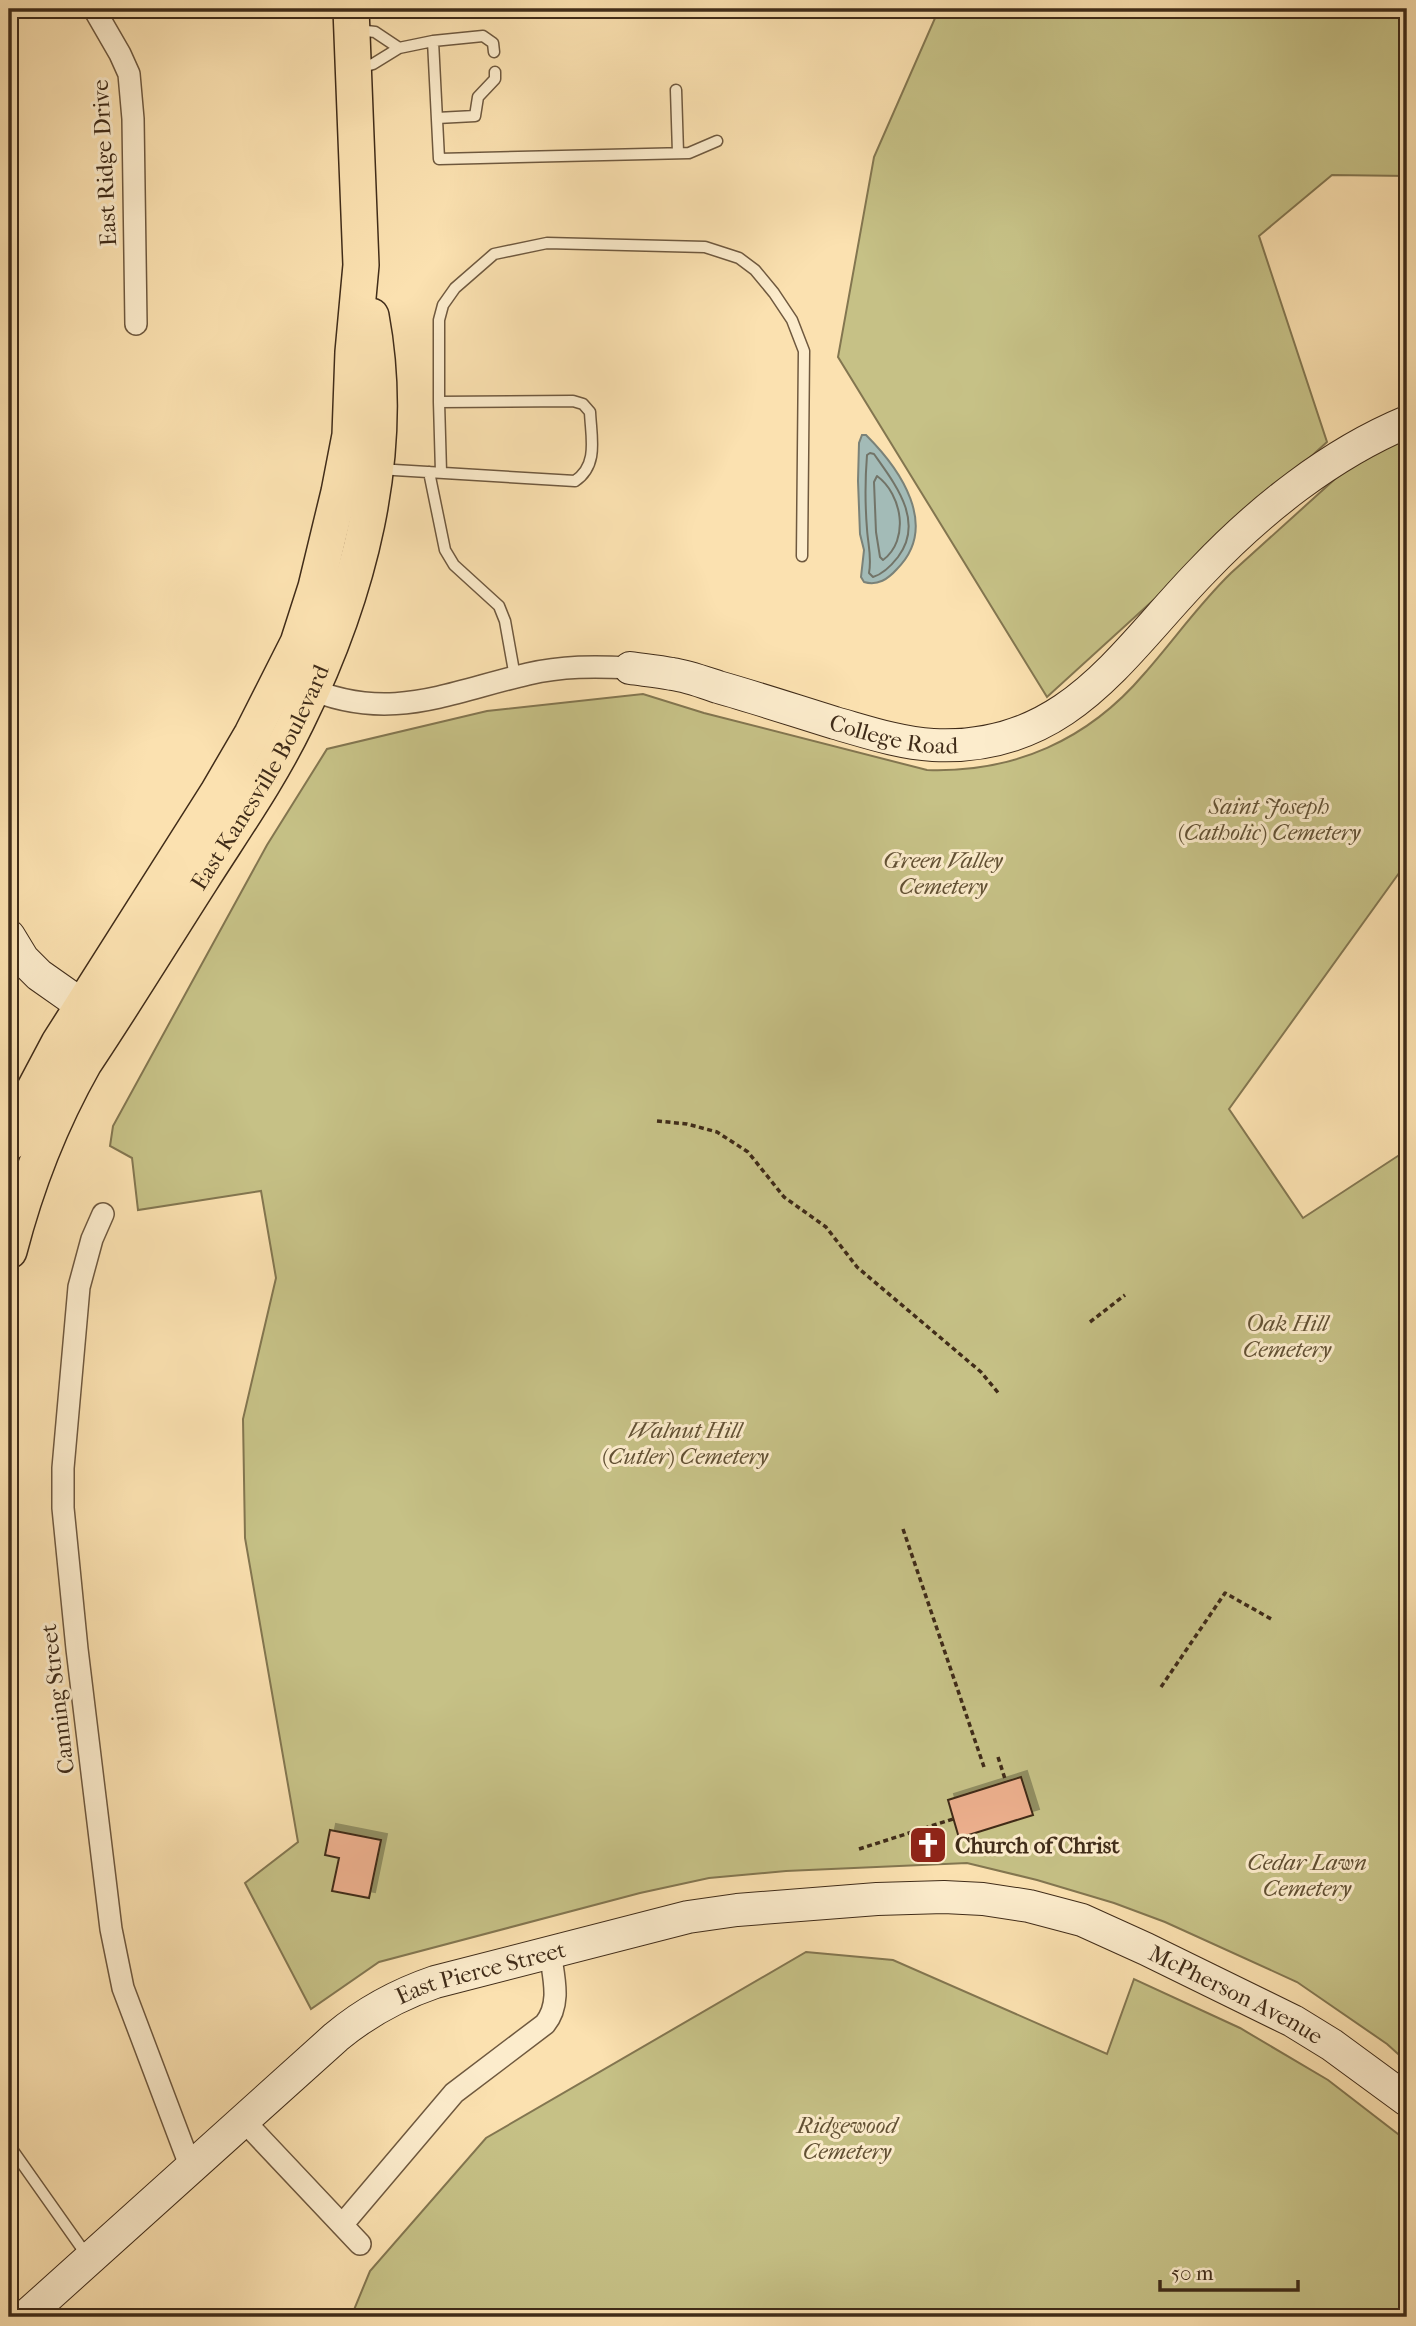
<svg xmlns="http://www.w3.org/2000/svg" width="1416" height="2326" viewBox="0 0 1416 2326" font-family="'IM FELL French Canon',serif">
	<style>
		.green { fill: #c6c186; stroke: #837650; stroke-width: 2 }
		.water { fill: #a3bbb7; stroke: #7b8278; stroke-width: 2 }
		.lines { fill: none; stroke-linecap: round; stroke-linejoin: round }
		.shore { stroke: #727468; stroke-width: 2 }
		.building { fill: #ecaf8d; stroke: #402c19; stroke-width: 2; filter: url(#shadow) }
		.lane-casing { stroke: #6f593f; stroke-width: 13 }
		.street-casing { stroke: #6f593f; stroke-width: 24 }
		.secondary-casing { stroke: #402c19; stroke-width: 34 }
		.primary-casing { stroke: #402c19; stroke-width: 38 }
		.path { stroke: #402c19; stroke-width: 3.5; stroke-dasharray: 5 3.5; stroke-linecap: butt }
		.lane { stroke: #fceccc; stroke-width: 10 }
		.street { stroke: #fceccc; stroke-width: 21 }
		.secondary { stroke: #fceccc; stroke-width: 32 }
		.primary { stroke: #fbe1b0; stroke-width: 35 }
		.labels { text-anchor: middle; stroke-width: 6; stroke-linejoin: round; paint-order: stroke }
		.street-label { font-size: 23px; fill: #402c19; stroke: #fceccc }
		.park-label { font-size: 23px; font-style: italic; fill: #625134; stroke: #fceccc }
		.poi-label { font-size: 23px; font-weight: bold; fill: #402c19; stroke: #fceccc; text-anchor: start }
	</style>
	<defs>
		<filter id="shadow"><feDropShadow dx="6" dy="-6" stdDeviation="0" flood-color="#0004"/></filter>
	</defs>
	<rect width="100%" height="100%" fill="#fbe1b0"/>
	<filter id="stains"><feTurbulence type="fractalNoise" baseFrequency=".00286" numOctaves="4"/><feColorMatrix values="0 0 0 0 .2 0 0 0 0 .09 0 0 0 0 .02 0 0 0 .5 -.17"/></filter>
	<radialGradient id="worn" r=".72"><stop offset=".6" stop-color="#630" stop-opacity="0"/><stop offset="1" stop-color="#630" stop-opacity=".3"/></radialGradient>
	<!-- green -->
	<path class="green" d="M939,9H1407V176L1332,175L1259,236L1327,442L1047,697L838,357L874,157Z
		M1407,428V862L1229,1109L1303,1218L1407,1150V2062L1387,2044L1297,1982L1165,1922L1114,1903L1037,1880L967,1863L786,1871L709,1878L640,1893L379,1962L311,2009L245,1883L298,1842L245,1538L243,1419L276,1278L261,1191L138,1210L132,1158L110,1146L113,1126L267,845L327,749L487,711L643,694L704,713L927,770C1014,773 1088,740 1144,674C1174,640 1199,604 1231,573L1387,432Z
		M806,1952L893,1960L1107,2054L1134,1979L1240,2028L1328,2080L1407,2141V2317H351L370,2271L486,2138Z"/>
	<!-- water -->
	<path class="water" d="M862,435H866C900,469 940,526 897,569C888,579 878,586 864,582L861,577L864,550L860,534L858,481L859,443Z"/>
	<g class="lines">
		<!-- shore -->
		<path class="shore" d="M870,453L874,454C895,484 925,521 898,557C891,566 883,574 873,577L869,573C872,557 868,545 867,529C865,504 865,480 867,455Z
			M877,476C902,494 910,540 883,560L880,557L876,532L874,482Z"/>
	</g>
	<!-- building -->
	<path class="building" d="M1021,1777L1033,1815L959,1838L948,1800Z
		M330,1830L381,1840L369,1898L332,1891L339,1858L325,1855Z"/>
	<g class="lines">
		<defs>
			<path id="lane" d="M358,30L375,32L399,48
				M433,41L483,36L493,43L494,52
				M359,68L373,64L399,48L433,41L439,159L689,153L717,141
				M676,90L678,153
				M437,118L475,116L478,97L495,79V72
				M439,402V320L443,305L455,288L494,254L547,243L705,247L739,258L755,270L774,293L792,320L804,351L802,556
				M378,469L575,481C599,465 591,437 590,412L583,404L573,401L439,402L441,472
				M429,472L445,550L454,565L499,606L505,621L515,677
				M9,2145L88,2257"/>
			<path id="street" d="M94,9L120,54L129,74L133,119L136,324
				M303,686C388,724 446,693 528,674C562,666 595,666 630,668
				M103,1214L92,1239L79,1287L63,1468V1508L77,1649L111,1929L123,1988L191,2168
				M243,2120L360,2244
				M342,2225L454,2093L545,2024C562,2003 553,1976 550,1951"/>
			<g id="secondary">
				<path id="s1" d="M630,668C644,670 658,671 672,674C687,676 703,682 718,687C757,698 796,711 835,723C867,732 899,743 933,745C1067,752 1121,654 1202,571C1259,511 1330,454 1407,422"/>
				<path d="M9,936L23,959L39,975L103,1020"/>
				<path id="s2" d="M25,2317L336,2037C366,2012 397,1995 435,1982L688,1917L737,1910L877,1899L944,1897L983,1899L1029,1906L1082,1920L1146,1949L1293,2021L1332,2045L1407,2100"/>
			</g>
			<g id="primary">
				<path d="M9,1143L24,1109L59,1043L217,794L252,734L298,643L316,587L339,492L350,435L353,352L361,265L351,9"/>
				<path id="s3" d="M9,1251C26,1185 50,1123 84,1063C124,1003 162,941 201,880C234,828 270,777 297,721C358,597 397,455 371,316"/>
			</g>
		</defs>
		<!-- lane casing -->
		<use href="#lane" class="lane-casing"/>
		<!-- street casing -->
		<use href="#street" class="street-casing"/>
		<!-- secondary casing -->
		<use href="#secondary" class="secondary-casing"/>
		<!-- primary casing -->
		<use href="#primary" class="primary-casing"/>
		<!-- path -->
		<path class="path" d="M657,1121L687,1124L717,1132L748,1152L784,1197L826,1227L857,1267L981,1372L1000,1395
			M1090,1322L1125,1295
			M903,1529L984,1767
			M1161,1687L1225,1593L1273,1620
			M998,1757L1006,1782
			M859,1849L953,1819"/>
		<!-- lane -->
		<use href="#lane" class="lane"/>
		<!-- street -->
		<use href="#street" class="street"/>
		<!-- secondary -->
		<use href="#secondary" class="secondary"/>
		<!-- primary -->
		<use href="#primary" class="primary"/>
	</g>
	<!-- icons -->
	<defs>
		<symbol id="church-square" viewBox="-11 -11 22 22"><rect x="-9" y="-9" width="18" height="18" rx="4" fill="#8f2418" stroke="#fceccc"/><path d="M-1.2-6h2.4v3.5h3.3v2.4h-3.3V6h-2.4V-.1h-3.3v-2.4h3.3Z" fill="#fff"/></symbol>
	</defs>
	<g fill-rule="evenodd">
		<use href="#church-square" x="906" y="1823" width="44" height="44"/>
	</g>
	<g class="labels">
		<!-- street labels -->
		<g class="street-label">
			<text transform="translate(104 163) rotate(-93)" y="8">East Ridge Drive</text>
			<text dy="8" stroke="none"><textPath href="#s1" startOffset="273">College Road</textPath></text>
			<text dy="8" stroke="none"><textPath href="#s3" startOffset="539">East Kanesville Boulevard</textPath></text>
			<text transform="translate(57 1699) rotate(-97)" y="8">Canning Street</text>
			<text dy="8" stroke="none"><textPath href="#s2" startOffset="579">East Pierce Street</textPath></text>
			<text dy="8" stroke="none"><textPath href="#s2" startOffset="1362">McPherson Avenue</textPath></text>
		</g>
		<!-- park labels -->
		<g class="park-label">
			<text x="1269" y="814">Saint Joseph<tspan x="1269" dy="26">(Catholic) Cemetery</tspan></text>
			<text x="943" y="868">Green Valley<tspan x="943" dy="26">Cemetery</tspan></text>
			<text x="1287" y="1331">Oak Hill<tspan x="1287" dy="26">Cemetery</tspan></text>
			<text x="685" y="1438">Walnut Hill<tspan x="685" dy="26">(Cutler) Cemetery</tspan></text>
			<text x="1307" y="1870">Cedar Lawn<tspan x="1307" dy="26">Cemetery</tspan></text>
			<text x="847" y="2133">Ridgewood<tspan x="847" dy="26">Cemetery</tspan></text>
		</g>
		<!-- poi labels -->
		<g class="poi-label">
			<text x="955" y="1853">Church of Christ</text>
		</g>
	</g>
	<!-- margin -->
	<rect width="1416" height="2326" fill="none" stroke="#fbe1b0" stroke-width="35"/>
	<rect x="10" y="10" width="1395" height="2305" fill="none" stroke="#402c19" stroke-width="3.5"/>
	<rect x="18" y="18" width="1381" height="2291" fill="none" stroke="#402c19" stroke-width="2"/>
	<!-- scale -->
	<path d="M1160 2280v10h138v-10" fill="none" stroke="#402c19" stroke-width="3.5"/>
	<text x="1171" y="2280" font-size="21" fill="#402c19" stroke="#fceccc" stroke-width="5" paint-order="stroke">50 m</text>
	<rect width="100%" height="100%" filter="url(#stains)"/>
	<rect width="100%" height="100%" fill="url(#worn)"/>
</svg>
